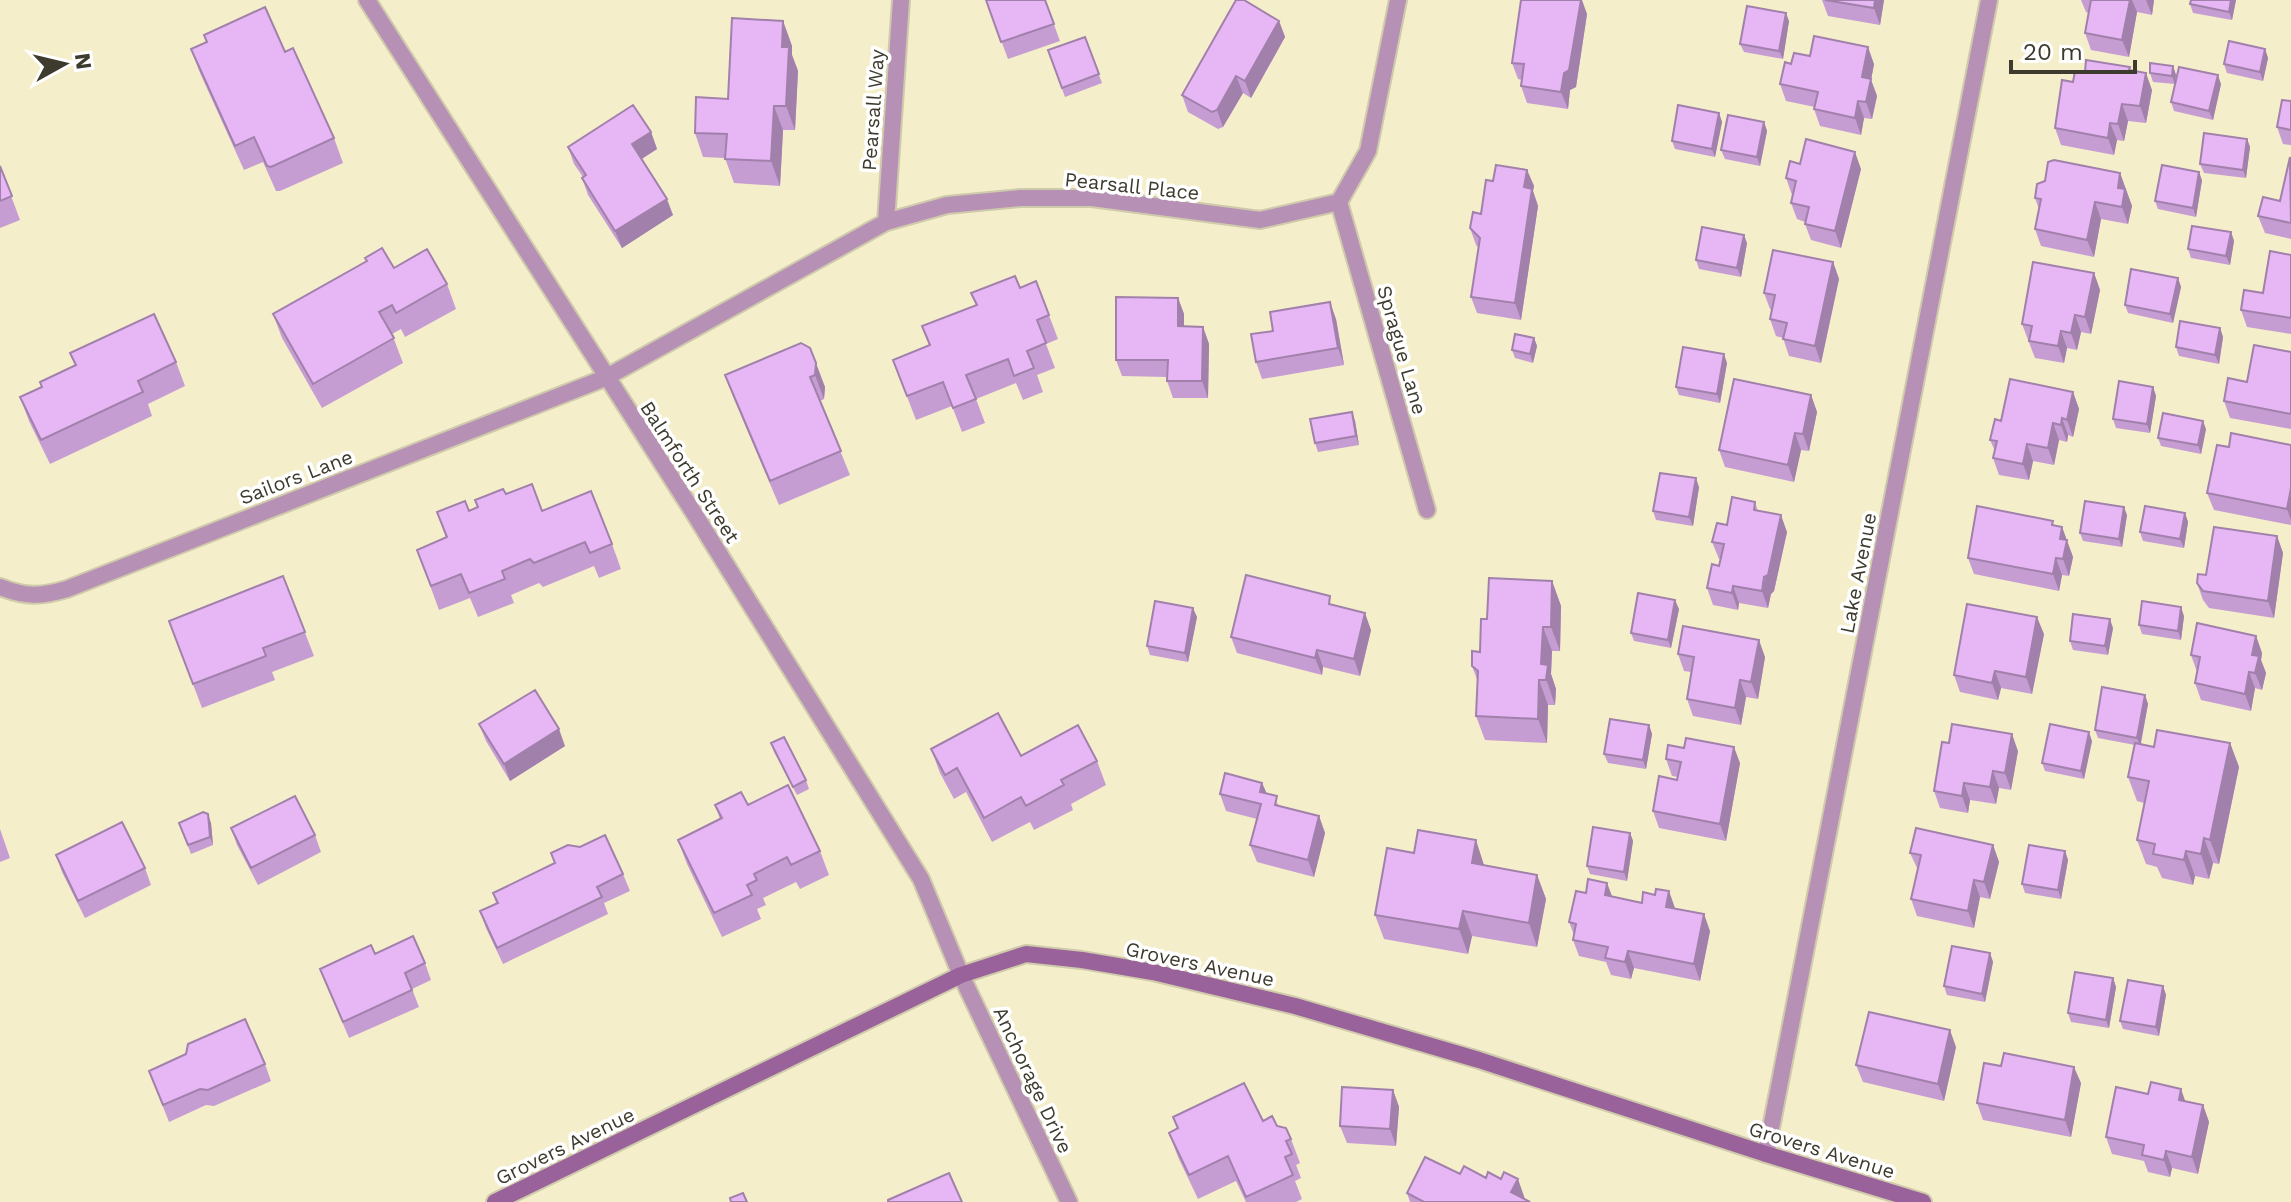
<svg xmlns="http://www.w3.org/2000/svg" width="2291" height="1202" viewBox="0 0 2291 1202" font-family="'Work Sans',sans-serif">
	<style>
		.lines { fill: none; stroke-linecap: round; stroke-linejoin: round }
		.street-casing { stroke: #cfcaab; stroke-width: 20 }
		.secondary-casing { stroke: #cfcaab; stroke-width: 20 }
		.street { stroke: #b790b6; stroke-width: 16 }
		.secondary { stroke: #9a629a; stroke-width: 16 }
		.wall { fill: #c69dd2 }
		.shaded-wall { fill: #a180ab }
		.building { fill: #e6b7f4; stroke: #a180ab; stroke-width: 2 }
		.labels { text-anchor: middle; stroke-width: 7; stroke-linejoin: round; paint-order: stroke }
		.street-label { font-size: 20px; fill: #3d3b2d; stroke: #fff }
	</style>
	<rect width="100%" height="100%" fill="#f4eecb"/>
	<g class="lines">
		<defs>
			<path id="street" d="M367,0L692,510L921,879L961,975L1069,1202
				M1339,202L1427,510
				M886,222L901,0
				M0,587C26,597 40,597 67,589L605,378L886,222L947,205L1020,198H1092L1260,220L1339,202L1368,151L1398,0
				M1766,1154L1989,0"/>
			<path id="secondary" d="M495,1202L961,975L1026,954L1082,960L1153,972L1295,1006L1479,1060L1766,1154L1923,1202"/>
		</defs>
		<!-- street casing -->
		<use href="#street" class="street-casing"/>
		<!-- secondary casing -->
		<use href="#secondary" class="secondary-casing"/>
		<!-- street -->
		<use href="#street" class="street"/>
		<!-- secondary -->
		<use href="#secondary" class="secondary"/>
	</g>
	<!-- wall -->
	<path class="wall" d="M986,0H1045L1060,41L1008,59Z
		M1822,0H1884L1880,25L1828,16Z
		M2081,0H2154L2152,15L2137,12L2129,57L2091,50L2085,33L2089,13L2086,12Z
		M2236,0L2232,20L2193,13L2190,4Z
		M1587,14L1576,87L1570,90L1568,109L1527,103L1521,86L1522,80L1518,79L1512,63Z
		M783,21L792,46V55L798,71L795,130H783L780,186L734,183L725,158L703,157L695,133L728,99Z
		M1279,21L1285,37L1251,98L1243,93L1223,127L1218,129L1188,112L1182,95Z
		M1789,21L1783,59L1744,52L1740,44Z
		M1085,37L1102,83L1065,97L1048,50Z
		M191,49L285,52L334,138L343,163L280,191H276L263,162L244,170L200,73Z
		M2265,49L2268,58L2263,81L2227,73L2224,64Z
		M1810,56L1874,64L1871,80L1877,96L1872,119L1864,118L1861,135L1820,126L1814,109L1815,107L1786,101L1780,84L1791,64Z
		M2173,66L2176,75L2175,84H2221L2213,120L2174,111L2171,102L2175,84L2153,82L2150,73Z
		M2130,67L2131,71L2152,90L2146,123L2128,121L2124,141L2117,140L2114,155L2061,145L2055,128L2073,82L2085,72Z
		M2291,101V145L2283,144L2277,127Z
		M1719,113L1722,122L1715,157L1675,149L1672,141Z
		M1764,122L1767,131L1760,166L1725,159L1721,150Z
		M651,132L657,149L642,159L673,215L622,248L588,195L582,178L583,177L574,164L568,147Z
		M2247,139L2250,147L2246,178L2204,173L2200,164Z
		M2291,158V239L2265,233L2258,216L2280,201Z
		M1800,164L1861,169L1841,248L1811,240L1805,224V222L1797,219L1791,203L1792,195L1786,178Z
		M0,166L20,220L0,228Z
		M1527,170L1534,186L1533,191L1538,206L1521,320L1477,313L1471,297L1479,248L1476,245L1470,228L1481,214L1493,181Z
		M2120,173L2132,206L2128,224L2101,219L2094,257L2041,246L2035,229L2039,209L2035,198Z
		M2202,180L2196,217L2158,209L2155,201Z
		M2231,232L2234,241L2230,265L2191,258L2188,249Z
		M1747,243L1741,277L1699,269L1696,260Z
		M2291,255V334L2247,327L2241,310L2263,293Z
		M1833,262L1839,279L1821,363L1789,356L1783,338L1776,336L1770,319L1772,310L1770,309L1764,293Z
		M394,268L447,284L456,309L405,337L401,329L392,334L403,363L322,408L282,338L273,314Z
		M2094,273L2100,290L2091,334L2081,332L2077,350L2067,348L2064,363L2035,358L2022,324Z
		M2178,278L2181,287L2173,323L2128,313L2125,305Z
		M1036,281L1058,339L1046,344L1055,368L1037,375L1043,392L1023,400L1016,383L976,399L985,423L962,432L952,406L916,420L893,360L929,345L976,305L971,293L1020,288Z
		M1178,298L1184,314V326L1203,327L1209,344L1208,398H1173L1167,381V377L1122,376L1116,360Z
		M1336,319L1344,365L1262,379L1256,362Z
		M2220,328L2223,337L2219,364L2179,356L2176,347Z
		M1534,338L1537,346L1533,363L1515,358L1512,350Z
		M801,343L825,387L824,399L820,401L850,475L779,505L734,399L725,375Z
		M2291,352V429L2230,418L2224,401L2247,382Z
		M70,353L176,362L185,386L148,404L152,416L50,464L29,421L20,397L42,387L40,382L75,366Z
		M1727,363L1720,403L1679,395L1676,387Z
		M2153,387L2156,396L2150,433L2116,428L2113,419Z
		M2073,392L2079,409L2073,437L2068,435L2067,442L2059,440L2054,465L2033,461L2029,480L1999,475L1993,458L1995,451L1990,440L2001,421Z
		M1811,395L1817,412L1809,451L1801,450L1794,482L1725,467L1719,450Z
		M1352,412L1355,421L1359,445L1318,452L1315,443Z
		M2206,429L2201,454L2161,446L2158,438Z
		M2291,445V525L2214,510L2207,493L2229,447Z
		M1699,487L1693,526L1656,520L1653,511Z
		M506,494L612,544L621,569L599,578L594,566L543,587L539,583L511,595L514,603L478,617L470,598L439,610L417,550L446,538L437,512L469,511Z
		M1755,502L1758,511L1787,532L1774,591L1771,594L1768,608L1739,603L1738,610L1713,605L1707,588L1719,566L1721,559H1719L1712,542L1727,525Z
		M2185,513L2188,522L2184,548L2143,541L2140,532Z
		M2127,515L2122,547L2083,541L2080,533Z
		M2055,526L2062,527L2073,557L2069,576L2062,575L2059,591L1974,574L1968,558Z
		M2277,536L2283,553L2274,618L2209,608L2203,600L2197,583L2206,575Z
		M283,576L314,656L272,672L275,680L202,708L169,621Z
		M1552,581L1561,606L1560,651H1552L1551,674L1556,689L1555,705H1548L1547,743L1485,740L1476,716L1478,682L1472,666L1480,652L1487,619Z
		M1333,605L1371,630L1360,676L1323,667L1322,675L1237,653L1231,637Z
		M1679,609L1671,648L1634,641L1631,633Z
		M2184,616L2181,640L2142,634L2139,625Z
		M1197,617L1188,662L1150,655L1147,646Z
		M2113,628L2108,655L2073,650L2070,641Z
		M2044,634L2032,694L2001,688L1998,700L1960,692L1954,675Z
		M2256,636L2262,653L2261,660L2266,673L2262,690L2255,688L2251,711L2201,700L2195,683L2197,672L2191,655Z
		M1678,654L1765,657L1758,699L1746,697L1741,725L1693,716L1687,699L1691,672L1684,671Z
		M2145,695L2148,704L2141,744L2154,747L2230,743L2239,767L2219,864L2213,863L2209,879L2195,876L2193,885L2162,878L2157,867L2146,864L2137,840L2144,803L2137,801L2128,777L2135,745L2098,738L2095,730Z
		M479,724L565,746L510,781L486,741Z
		M1649,725L1652,734L1646,769L1608,763L1604,754Z
		M2092,741L2084,779L2045,771L2042,763Z
		M771,743L806,780L809,789L797,795L774,752Z
		M931,749L1097,761L1106,785L1071,804L1073,810L1034,830L1030,822L992,842L966,792L954,799L940,773Z
		M2018,751L2011,790L1999,788L1996,804L1970,800L1968,813L1940,808L1934,791Z
		M1666,759L1740,763L1726,841L1659,828L1653,811L1677,780L1678,777L1672,776Z
		M1262,783L1267,794L1280,806L1319,816L1325,833L1314,877L1257,862L1250,845L1257,819L1226,811L1220,794Z
		M715,805L820,851L829,875L800,889L796,882L763,898L766,905L757,909L761,919L722,937L687,864L678,840L720,819Z
		M179,823H211L213,845L191,854Z
		M231,828L315,835L321,852L258,885L237,845Z
		M0,829L10,858L0,862Z
		M1630,833L1633,841L1627,881L1590,874L1587,866Z
		M1993,845L1999,862L1990,899L1980,897L1974,928L1917,916L1911,899L1918,870L1910,853Z
		M2065,851L2068,860L2061,899L2025,893L2022,884Z
		M56,855L145,868L151,885L85,918L62,872Z
		M554,863L623,874L630,891L604,903L608,914L503,964L486,928L480,911L496,903L493,893Z
		M1484,865L1537,875L1546,899L1537,947L1472,936L1468,954L1384,939L1375,915Z
		M1607,883L1612,897L1675,908L1710,931L1700,981L1634,968L1631,979L1611,975L1606,962L1579,956L1573,940L1574,935L1569,922L1586,893Z
		M1990,953L1993,962L1985,1002L1947,995L1944,986Z
		M375,954L425,963L431,980L412,989L419,1007L349,1038L320,969Z
		M2113,978L2116,987L2109,1028L2071,1022L2068,1013Z
		M2163,986L2166,995L2159,1036L2123,1029L2120,1021Z
		M1956,1047L1944,1101L1863,1082L1856,1065Z
		M265,1064L271,1081L214,1106L206,1105L169,1122L149,1071Z
		M2081,1083L2071,1137L1983,1120L1977,1103Z
		M1393,1090L1399,1107L1396,1146L1347,1143L1340,1126Z
		M2186,1102L2203,1105L2209,1122L2198,1174L2172,1168L2170,1177L2148,1172L2144,1161L2112,1154L2106,1137Z
		M1173,1117L1263,1121L1277,1126L1291,1139L1300,1163L1296,1165L1301,1178L1295,1181L1302,1199L1296,1202H1246L1236,1181L1198,1199L1178,1157L1169,1133L1177,1129Z
		M1460,1174L1525,1199L1530,1202H1410L1407,1193Z"/>
	<!-- shaded-wall -->
	<path class="shaded-wall" d="M1581,0H1582L1587,14L1576,87L1570,90L1568,109L1561,92L1564,73Z
		M1875,0H1884L1880,25L1874,8Z
		M2130,0H2132L2137,12L2129,57L2122,40Z
		M2146,0H2154L2152,15Z
		M2231,0H2236L2232,20L2229,12Z
		M1786,13L1789,21L1783,59L1779,51Z
		M783,21L792,46V55L798,71L795,130L786,106L782,47Z
		M1279,21L1285,37L1251,98L1245,81Z
		M1868,47L1874,64L1871,80L1877,96L1872,119L1866,102L1862,77Z
		M2265,49L2268,58L2263,81L2260,72Z
		M2173,66L2176,75L2175,84L2172,76Z
		M2146,73L2152,90L2146,123L2140,106Z
		M2218,75L2221,84L2213,120L2209,111Z
		M1236,76L1243,93L1223,127L1217,110Z
		M1858,101L1864,118L1861,135L1855,118Z
		M2122,104L2128,121L2124,141L2118,124Z
		M774,106L783,130L780,186L771,161Z
		M1719,113L1722,122L1715,157L1712,149Z
		M1764,122L1767,131L1760,166L1757,157Z
		M2110,123L2117,140L2114,155L2108,138Z
		M651,132L657,149L638,161L632,144Z
		M2247,139L2250,147L2246,178L2243,170Z
		M1855,152L1861,169L1841,248L1835,231Z
		M1527,170L1534,186L1533,191L1538,206L1521,320L1515,303L1524,187Z
		M2199,172L2202,180L2196,217L2193,208Z
		M2120,173L2132,206L2128,224L2122,207L2118,188Z
		M667,199L673,215L622,248L615,231Z
		M2095,202L2101,219L2094,257L2087,240Z
		M2231,232L2234,241L2230,265L2226,256Z
		M1744,235L1747,243L1741,277L1737,268Z
		M1833,262L1839,279L1821,363L1815,346Z
		M2094,273L2100,290L2091,334L2085,317Z
		M2178,278L2181,287L2173,323L2170,314Z
		M1178,298L1184,314V343L1178,326Z
		M1330,302L1336,319L1344,365L1338,348Z
		M2075,315L2081,332L2077,350L2071,333Z
		M1203,327L1209,344L1208,398L1202,381Z
		M2220,328L2223,337L2219,364L2215,355Z
		M2061,331L2067,348L2064,363L2058,346Z
		M1534,338L1537,346L1533,363L1530,354Z
		M1724,354L1727,363L1720,403L1717,394Z
		M816,363L825,387L824,399L815,375Z
		M2153,387L2156,396L2150,433L2147,424Z
		M2073,392L2079,409L2073,437L2067,420Z
		M1811,395L1817,412L1809,451L1803,434Z
		M1352,412L1355,421L1359,445L1356,436Z
		M2062,418L2068,435L2067,442L2061,425Z
		M2203,421L2206,429L2201,454L2198,445Z
		M2053,423L2059,440L2054,465L2048,448Z
		M1795,433L1801,450L1794,482L1788,465Z
		M2027,444L2033,461L2029,480L2023,464Z
		M1696,478L1699,487L1693,526L1689,517Z
		M2291,488V520L2287,509Z
		M2124,507L2127,515L2122,547L2119,539Z
		M2185,513L2188,522L2184,548L2180,539Z
		M1781,515L1787,532L1774,591L1771,594L1768,608L1762,591Z
		M2062,527L2073,557L2069,576L2063,559L2060,539Z
		M2277,536L2283,553L2274,618L2268,601Z
		M2056,558L2062,575L2059,591L2053,574Z
		M1552,581L1561,606L1560,651L1551,627Z
		M1733,586L1739,603L1738,610L1732,593Z
		M1675,600L1679,609L1671,648L1668,640Z
		M2181,607L2184,616L2181,640L2178,631Z
		M1193,608L1197,617L1188,662L1185,653Z
		M1365,613L1371,630L1360,676L1354,659Z
		M2037,617L2044,634L2032,694L2026,677Z
		M2110,619L2113,628L2108,655L2105,646Z
		M1543,627L1552,651L1551,674L1556,689L1555,705L1541,664Z
		M2256,636L2262,653L2261,660L2266,673L2262,690L2255,673L2252,655Z
		M1759,640L1765,657L1758,699L1751,682Z
		M1317,650L1323,667L1322,675L1315,658Z
		M1995,671L2001,688L1998,700L1992,683Z
		M2249,672L2255,688L2251,711L2245,694Z
		M1539,680L1548,705L1547,743L1538,719Z
		M1740,680L1746,697L1741,725L1735,708Z
		M2145,695L2148,704L2140,746L2137,738Z
		M1649,725L1652,734L1646,769L1643,760Z
		M559,729L565,746L510,781L504,764Z
		M2089,732L2092,741L2084,779L2081,771Z
		M2012,734L2018,751L2011,790L2005,773Z
		M2230,743L2239,767L2219,864L2210,840Z
		M1734,747L1740,763L1726,841L1720,824Z
		M1993,771L1999,788L1996,804L1990,787Z
		M1262,783L1269,799L1260,792Z
		M1964,783L1970,800L1968,813L1962,796Z
		M208,814L211,823L213,845L210,837Z
		M1319,816L1325,833L1314,877L1308,860Z
		M1630,833L1633,841L1627,881L1624,872Z
		M2204,838L2213,863L2209,879L2201,854Z
		M1476,840L1484,865L1472,863Z
		M1993,845L1999,862L1990,899L1984,882Z
		M2065,851L2068,860L2061,899L2058,890Z
		M2186,851L2195,876L2193,885L2184,860Z
		M1537,875L1546,899L1537,947L1529,923Z
		M1974,880L1980,897L1974,928L1968,911Z
		M1607,883L1613,899L1605,895Z
		M1669,891L1675,908L1666,907Z
		M1463,911L1472,936L1468,954L1459,929Z
		M1704,914L1710,931L1700,981L1694,964Z
		M1628,951L1634,968L1631,979L1625,962Z
		M1990,953L1993,962L1985,1002L1982,994Z
		M2113,978L2116,987L2109,1028L2106,1020Z
		M2163,986L2166,995L2159,1036L2156,1027Z
		M1950,1030L1956,1047L1944,1101L1938,1084Z
		M2074,1067L2081,1083L2071,1137L2065,1120Z
		M2181,1089L2187,1106L2179,1100Z
		M1393,1090L1399,1107L1396,1146L1390,1129Z
		M2203,1105L2209,1122L2198,1174L2192,1157Z
		M2166,1151L2172,1168L2170,1177L2164,1160Z
		M1518,1179L1526,1202L1511,1192Z"/>
	<!-- building -->
	<path class="building" d="M986,0H1045L1054,24L1001,42Z
		M1236,0H1244L1279,21L1245,81L1236,76L1217,110L1212,112L1182,95Z
		M1521,0H1581L1569,70L1564,73L1561,92L1521,86L1524,64L1512,63Z
		M1825,0H1875L1874,8Z
		M2091,0H2130L2122,40L2085,33Z
		M2191,0H2231L2229,12L2190,4Z
		M1747,6L1786,13L1779,51L1740,44Z
		M265,7L285,52L293,48L334,138L271,167L267,166L254,137L235,146L191,49L207,42L204,35Z
		M732,18L783,21L782,47H789L786,106H774L771,161L725,159L727,134L695,133L696,97L728,99Z
		M1814,36L1868,47L1862,77L1871,79L1866,102L1858,101L1855,118L1814,109L1818,92L1780,84L1785,62L1791,64L1794,53L1810,56Z
		M1085,37L1099,74L1062,88L1048,50Z
		M2229,41L2265,49L2260,72L2224,64Z
		M2086,60L2130,67L2129,70L2146,73L2140,106L2122,104L2118,124L2110,123L2108,138L2055,128L2062,80L2073,82L2075,71L2085,72Z
		M2150,63L2173,66L2172,76L2150,73Z
		M2179,67L2218,75L2209,111L2171,102Z
		M2282,100L2291,101V130L2277,127Z
		M633,105L651,132L632,144L667,199L615,231L582,178L586,175L568,147Z
		M1678,105L1719,113L1712,149L1672,141Z
		M1728,115L1764,122L1757,157L1721,150Z
		M2204,133L2247,139L2243,170L2200,164Z
		M1806,139L1855,152L1835,231L1805,224L1809,207L1791,203L1796,181L1786,178L1790,161L1800,164Z
		M2290,157L2291,223L2258,216L2263,197L2280,201Z
		M2054,160L2120,173L2118,188L2125,189L2122,207L2095,202L2087,240L2035,229L2041,199L2035,198L2037,184L2045,181L2048,162Z
		M1496,165L1527,170L1524,187L1532,189L1515,303L1471,297L1480,238L1470,228L1473,212L1481,214L1486,180L1493,181Z
		M2162,165L2199,172L2193,208L2155,201Z
		M0,166L12,196L0,201Z
		M2192,226L2231,232L2226,256L2188,249Z
		M1702,227L1744,235L1737,268L1696,260Z
		M382,248L394,268L427,249L447,284L396,313L392,305L379,312L394,338L313,384L273,314L367,261L365,258Z
		M1773,250L1833,262L1815,346L1783,339L1787,323L1770,319L1775,295L1764,293Z
		M2270,251L2291,255V318L2241,310L2244,290L2263,293Z
		M2033,262L2094,273L2085,317L2075,315L2071,333L2061,331L2058,346L2029,341L2032,326L2022,324Z
		M2131,269L2178,278L2170,314L2125,305Z
		M1015,276L1020,288L1036,281L1049,315L1037,320L1046,343L1027,351L1034,368L1014,376L1008,359L966,375L976,399L953,408L943,382L907,396L893,360L930,345L922,326L977,305L971,293Z
		M1116,297L1178,298V326L1203,327L1202,381H1167L1168,360H1116Z
		M1330,302L1338,348L1256,362L1251,334L1273,331L1270,312Z
		M154,314L176,362L138,381L143,392L41,440L20,397L42,387L40,382L76,365L70,353Z
		M2180,321L2220,328L2215,355L2176,347Z
		M1515,334L1534,338L1530,354L1512,350Z
		M801,343L810,348L816,363L815,375L810,377L841,451L770,481L725,375Z
		M2254,345L2291,352V414L2224,401L2228,378L2247,382Z
		M1683,347L1724,354L1717,394L1676,387Z
		M1734,379L1811,395L1803,434L1795,433L1788,465L1719,450Z
		M2010,379L2073,392L2067,420L2062,418L2061,425L2053,423L2048,448L2027,444L2023,464L1993,458L1997,441L1990,440L1995,419L2001,421Z
		M2119,381L2153,387L2147,424L2113,419Z
		M1352,412L1356,436L1315,443L1310,419Z
		M2163,413L2203,421L2198,445L2158,438Z
		M2231,433L2291,445V488L2287,509L2207,493L2217,445L2229,447Z
		M1660,473L1696,478L1689,517L1653,511Z
		M532,484L542,511L591,491L612,544L590,553L585,542L534,563L530,559L502,571L505,579L469,593L461,574L431,586L417,550L447,537L437,512L465,501L469,511L478,507L475,500L503,489L506,494Z
		M1732,497L1755,502L1754,510L1781,515L1768,575L1764,577L1762,591L1733,586L1732,593L1707,588L1712,564L1719,566L1724,544L1712,542L1717,523L1727,525Z
		M2085,501L2124,507L2119,539L2080,533Z
		M1977,506L2053,521L2052,525L2062,527L2060,539L2067,540L2063,559L2056,558L2053,574L1968,558Z
		M2145,506L2185,513L2180,539L2140,532Z
		M2214,527L2277,536L2268,601L2203,591L2197,583L2198,574L2206,575Z
		M1246,575L1330,596L1329,604L1365,613L1354,659L1317,650L1315,658L1231,637Z
		M283,576L305,632L263,648L266,656L193,684L169,621Z
		M1489,578L1552,581L1551,627H1543L1541,664L1548,665L1546,680H1539L1538,719L1476,716L1478,671L1472,666V651L1480,652L1481,619H1487Z
		M1638,593L1675,600L1668,640L1631,633Z
		M1155,601L1193,608L1185,653L1147,646Z
		M2142,601L2181,607L2178,631L2139,625Z
		M1967,604L2037,617L2026,677L1995,671L1992,683L1954,675Z
		M2073,614L2110,619L2105,646L2070,641Z
		M2197,623L2256,636L2252,655L2259,656L2255,673L2249,672L2245,694L2195,683L2200,657L2191,655Z
		M1683,626L1759,640L1751,682L1740,680L1735,708L1687,699L1694,657L1678,654Z
		M2102,687L2145,695L2137,738L2095,730Z
		M535,690L559,729L504,764L479,724Z
		M998,713L1021,756L1078,725L1097,761L1061,780L1064,785L1026,806L1021,797L984,818L957,768L945,775L931,749Z
		M1610,719L1649,725L1643,760L1604,754Z
		M1952,724L2012,734L2005,773L1993,771L1990,787L1964,783L1962,796L1934,791L1942,742L1949,743Z
		M2050,724L2089,732L2081,771L2042,763Z
		M2157,730L2230,743L2210,840L2204,838L2201,854L2186,851L2184,860L2153,854L2155,844L2137,840L2149,781L2128,777L2135,743L2154,747Z
		M784,737L806,780L793,787L771,743Z
		M1686,738L1734,747L1720,824L1653,811L1659,776L1677,780L1681,762L1666,759L1668,745L1684,748Z
		M1225,773L1262,783L1260,792L1277,796L1275,805L1319,816L1308,860L1250,845L1261,804L1220,794Z
		M788,785L820,851L791,865L787,857L754,874L757,880L747,885L752,895L714,913L678,840L722,818L715,805L741,792L748,805Z
		M295,796L315,835L251,868L231,828Z
		M203,812L208,814L210,837L188,845L179,823Z
		M122,822L145,868L78,901L56,855Z
		M1593,827L1630,833L1624,872L1587,866Z
		M1916,828L1993,845L1984,882L1974,880L1968,911L1911,899L1921,855L1910,853Z
		M1418,830L1476,840L1472,863L1537,875L1529,923L1463,911L1459,929L1375,915L1387,848L1414,853Z
		M605,835L623,874L597,887L602,897L497,948L480,911L498,903L493,893L555,863L551,853L568,845L580,847Z
		M2029,845L2065,851L2058,890L2022,884Z
		M1588,879L1607,883L1605,895L1642,903L1643,892L1655,895L1656,889L1669,891L1666,907L1704,914L1694,964L1628,951L1625,962L1605,958L1608,947L1573,940L1576,924L1569,922L1576,891L1586,893Z
		M413,936L425,963L405,973L412,990L343,1022L320,969L371,945L375,954Z
		M1952,946L1990,953L1982,994L1944,986Z
		M2075,972L2113,978L2106,1020L2068,1013Z
		M2128,980L2163,986L2156,1027L2120,1021Z
		M1869,1012L1950,1030L1938,1084L1856,1065Z
		M245,1019L265,1064L208,1090L200,1089L163,1105L149,1071L186,1054L188,1044Z
		M2004,1053L2074,1067L2065,1120L1977,1103L1984,1063L2001,1066Z
		M2151,1082L2181,1089L2179,1100L2203,1105L2192,1157L2166,1151L2164,1160L2142,1155L2144,1145L2106,1137L2116,1087L2148,1094Z
		M1244,1083L1263,1121L1272,1116L1277,1126L1286,1128L1291,1139L1286,1141L1292,1154L1285,1157L1293,1175L1246,1197L1228,1156L1189,1175L1169,1133L1178,1128L1173,1117Z
		M1342,1087L1393,1090L1390,1129L1340,1126Z
		M1425,1157L1460,1174L1464,1166L1486,1178L1488,1172L1501,1179L1504,1172L1518,1179L1511,1192L1530,1202H1424L1407,1193Z
		M949,1173L962,1202H888V1200Z
		M743,1193L747,1202H731L730,1198Z"/>
	<g class="labels">
		<!-- street labels -->
		<g class="street-label">
			<text transform="translate(873 110) rotate(-86)" y="7">Pearsall Way</text>
			<text transform="translate(1132 186) rotate(6)" y="7">Pearsall Place</text>
			<text transform="translate(1402 350) rotate(74)" y="7">Sprague Lane</text>
			<text transform="translate(690 472) rotate(57)" y="7">Balmforth Street</text>
			<text transform="translate(296 477) rotate(-21)" y="7">Sailors Lane</text>
			<text transform="translate(1858 573) rotate(-79)" y="7">Lake Avenue</text>
			<text transform="translate(1200 964) rotate(12)" y="7">Grovers Avenue</text>
			<text transform="translate(1033 1080) rotate(65)" y="7">Anchorage Drive</text>
			<text transform="translate(565 1146) rotate(-26)" y="7">Grovers Avenue</text>
			<text transform="translate(1822 1150) rotate(17)" y="7">Grovers Avenue</text>
		</g>
	</g>
	<!-- north arrow -->
	<g transform="translate(64 64) rotate(82)" stroke="#ffffff" stroke-width="6" paint-order="stroke">
	<path d="M0-6L14 30L0 20L-14 30Z" fill="#3d3b2d"/>
	<text y="-12" font-size="22" font-weight="bold" text-anchor="middle" fill="#3d3b2d">N</text>
	</g>
	<!-- scale -->
	<path d="M2011 60v12h124v-12" fill="none" stroke="#3d3b2d" stroke-width="4"/>
	<text x="2023" y="60" font-size="24" fill="#3d3b2d" stroke="#ffffff" stroke-width="6" paint-order="stroke">20 m</text>
</svg>
